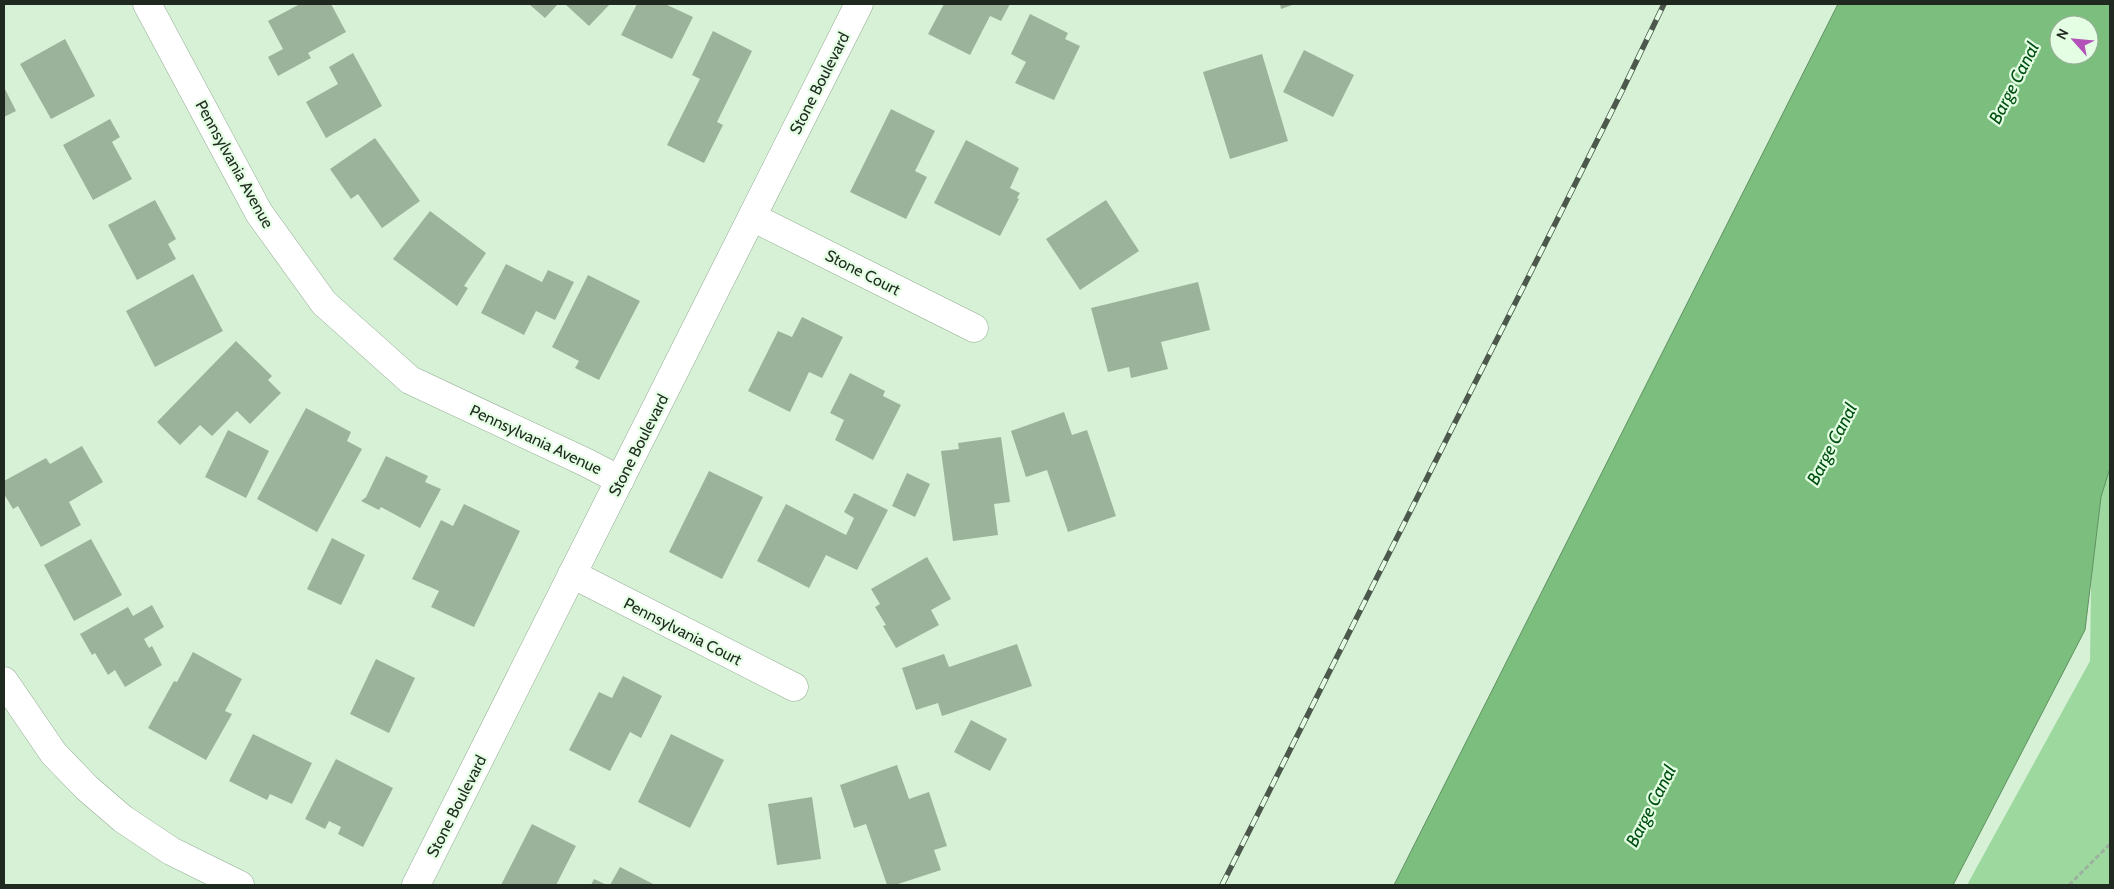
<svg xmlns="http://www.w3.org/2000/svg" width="2114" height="889" viewBox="0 0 2114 889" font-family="Cabin,sans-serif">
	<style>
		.green { fill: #9dd99f }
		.water { fill: #7cbe7e; stroke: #609162; fill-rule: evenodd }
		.building { fill: #9bb39b }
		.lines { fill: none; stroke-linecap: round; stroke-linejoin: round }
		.street-casing { stroke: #93ac94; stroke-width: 29 }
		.secondary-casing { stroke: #93ac94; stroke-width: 29 }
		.path { stroke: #9db29d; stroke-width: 3; stroke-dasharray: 5 2.5; stroke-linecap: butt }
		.street { stroke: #fff; stroke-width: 28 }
		.secondary { stroke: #fff; stroke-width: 28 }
		.rail-casing { stroke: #4b584b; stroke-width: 5.5 }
		.rail { stroke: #e4fee4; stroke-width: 4; stroke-dasharray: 11; stroke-linecap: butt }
		.labels { text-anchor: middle; stroke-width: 4.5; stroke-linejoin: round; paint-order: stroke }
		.street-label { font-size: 16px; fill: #1f2920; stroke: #e4fee4 }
		.water-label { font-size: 18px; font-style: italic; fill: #014e11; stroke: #e4fee4 }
	</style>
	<rect width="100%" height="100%" fill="#d7f1d7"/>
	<!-- green -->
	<path class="green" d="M2110,399V885H1967L2090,661L2093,437Z"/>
	<!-- water -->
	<path class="water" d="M1838,4H2110V468L2101,497L2085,630L1953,885H1394ZM2059,25H2089V55H2059Z"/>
	<!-- building -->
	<path class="building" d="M300,4H331L346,32L308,53L311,58L278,76L268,57L283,49L268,21Z
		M529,4H558L545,18Z
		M565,4H610L589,26Z
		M637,4H665L693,17L672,59L621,35Z
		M944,4H1010L1001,21L990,16L970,55L928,34Z
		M1280,4H1295L1281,9Z
		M1030,14L1068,33L1065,39L1080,46L1054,100L1015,83L1026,62L1011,54Z
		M713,31L752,51L717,122L723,125L704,163L667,145L700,79L692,75Z
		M65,39L95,96L51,119L20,64Z
		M1304,50L1354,75L1333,117L1283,92Z
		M353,53L382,106L326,138L306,102L338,84L329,67Z
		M1262,54L1288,141L1230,159L1203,72Z
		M4,87L16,111L4,117Z
		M891,109L935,131L915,171L927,177L906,219L850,192Z
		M110,119L120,137L112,142L132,179L93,200L63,145Z
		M375,138L420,201L382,228L358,194L351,199L330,169Z
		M966,140L1019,168L1010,188L1020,193L1017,198L1019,199L1000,236L934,203Z
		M155,200L176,239L168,244L176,259L137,280L108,225Z
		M1106,200L1139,251L1080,290L1046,239Z
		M430,211L486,253L464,286L468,288L457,306L393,259Z
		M506,264L542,282L548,270L574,282L555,320L536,311L524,335L481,313Z
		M193,274L223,331L155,367L126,311Z
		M588,275L640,301L599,380L575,368L579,361L552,347Z
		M1198,282L1210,330L1161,342L1168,369L1131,378L1129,367L1108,372L1091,308Z
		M802,317L843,337L822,378L809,372L790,412L748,391L778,331L792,337Z
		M236,341L272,376L268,380L281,393L250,424L237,411L212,436L200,425L180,445L157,422Z
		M850,373L885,391L883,396L901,405L873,460L835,440L844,420L830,413Z
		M306,408L351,432L347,441L362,449L317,532L257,499Z
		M1064,412L1072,435L1087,430L1116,516L1068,532L1047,470L1026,477L1011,431Z
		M228,430L269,451L246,498L205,477Z
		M1001,437L1010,502L994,504L998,535L953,541L941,451L959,449L958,443Z
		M82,446L103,482L69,502L81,525L41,547L18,506L13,509L4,494V481L46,458L50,464Z
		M386,456L428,476L425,482L441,489L420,528L381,507L379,510L361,501L366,497Z
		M709,471L763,497L722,579L669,552Z
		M907,473L930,484L915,517L892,506Z
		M854,493L888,510L857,570L826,555L809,588L757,561L786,504L846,535L854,518L844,512Z
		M464,504L520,531L474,627L431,607L439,591L412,579L441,520L453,526Z
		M332,538L365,555L341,605L307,589Z
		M91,539L122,595L74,621L44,565Z
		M927,557L951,599L931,610L939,625L896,648L883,626L886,625L875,607L880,604L871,589Z
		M152,605L164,627L144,639L149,648L152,646L162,665L125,687L115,670L108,675L95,653L92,655L80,634L128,607L133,616Z
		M1017,644L1032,686L942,716L938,703L916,710L902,668L944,654L949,667Z
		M193,652L242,679L225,711L232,714L206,760L148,728L174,681L177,682Z
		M376,659L415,678L389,733L350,714Z
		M623,676L662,696L641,738L630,732L610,771L569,750L599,692L612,698Z
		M971,720L1007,739L990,771L954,752Z
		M253,734L312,763L292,804L270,794L267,800L229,781Z
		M671,734L724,760L690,828L638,802Z
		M336,759L393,788L363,847L338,834L341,827L329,821L325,829L305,819Z
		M897,765L909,799L929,792L947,846L934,850L941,870L895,885H887L866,824L854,828L840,785Z
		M812,797L821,859L777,865L768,804Z
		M532,824L576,846L556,885H501Z
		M620,867L655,885H610Z
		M594,879L607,885H591Z"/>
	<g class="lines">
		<defs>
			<path id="street" d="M147,4L259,213L324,303L410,380L585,462L620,480
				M752,217L974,328
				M572,574L794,687
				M4,681L54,754L87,788L123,819L171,851L240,885"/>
			<path id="secondary" d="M416,885L859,4"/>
		</defs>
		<!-- street casing -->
		<use href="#street" class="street-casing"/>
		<!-- secondary casing -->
		<use href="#secondary" class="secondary-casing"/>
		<!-- path -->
		<path class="path" d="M2069,885L2110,844"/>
		<!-- street -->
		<use href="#street" class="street"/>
		<!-- secondary -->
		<use href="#secondary" class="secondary"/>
		<defs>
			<path id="rail" d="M1222,885L1623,89L1664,4"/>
		</defs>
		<!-- rail casing -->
		<use href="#rail" class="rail-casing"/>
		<!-- rail -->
		<use href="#rail" class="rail"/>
	</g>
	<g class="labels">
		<!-- street labels -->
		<g class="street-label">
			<text transform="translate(819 83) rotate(-63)" y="6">Stone Boulevard</text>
			<text transform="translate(235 164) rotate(61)" y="6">Pennsylvania Avenue</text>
			<text transform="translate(863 272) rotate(27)" y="6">Stone Court</text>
			<text transform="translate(536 439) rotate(25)" y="6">Pennsylvania Avenue</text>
			<text transform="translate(638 445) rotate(-63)" y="6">Stone Boulevard</text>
			<text transform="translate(683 631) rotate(27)" y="6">Pennsylvania Court</text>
			<text transform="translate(456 806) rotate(-63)" y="6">Stone Boulevard</text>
		</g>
		<!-- water labels -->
		<g class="water-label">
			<text transform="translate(2014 83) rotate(-63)" y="6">Barge Canal</text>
			<text transform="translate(1832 444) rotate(-63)" y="6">Barge Canal</text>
			<text transform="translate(1651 806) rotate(-63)" y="6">Barge Canal</text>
		</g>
	</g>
	<!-- border -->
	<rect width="2114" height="889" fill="none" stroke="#1f2920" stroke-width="10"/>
	<!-- north arrow -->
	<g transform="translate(2074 40) rotate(297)"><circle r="24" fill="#e4fee4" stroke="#95a996"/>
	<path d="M0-4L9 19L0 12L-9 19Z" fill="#b352b9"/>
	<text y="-8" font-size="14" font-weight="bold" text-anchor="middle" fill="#1f2920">N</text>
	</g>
</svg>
